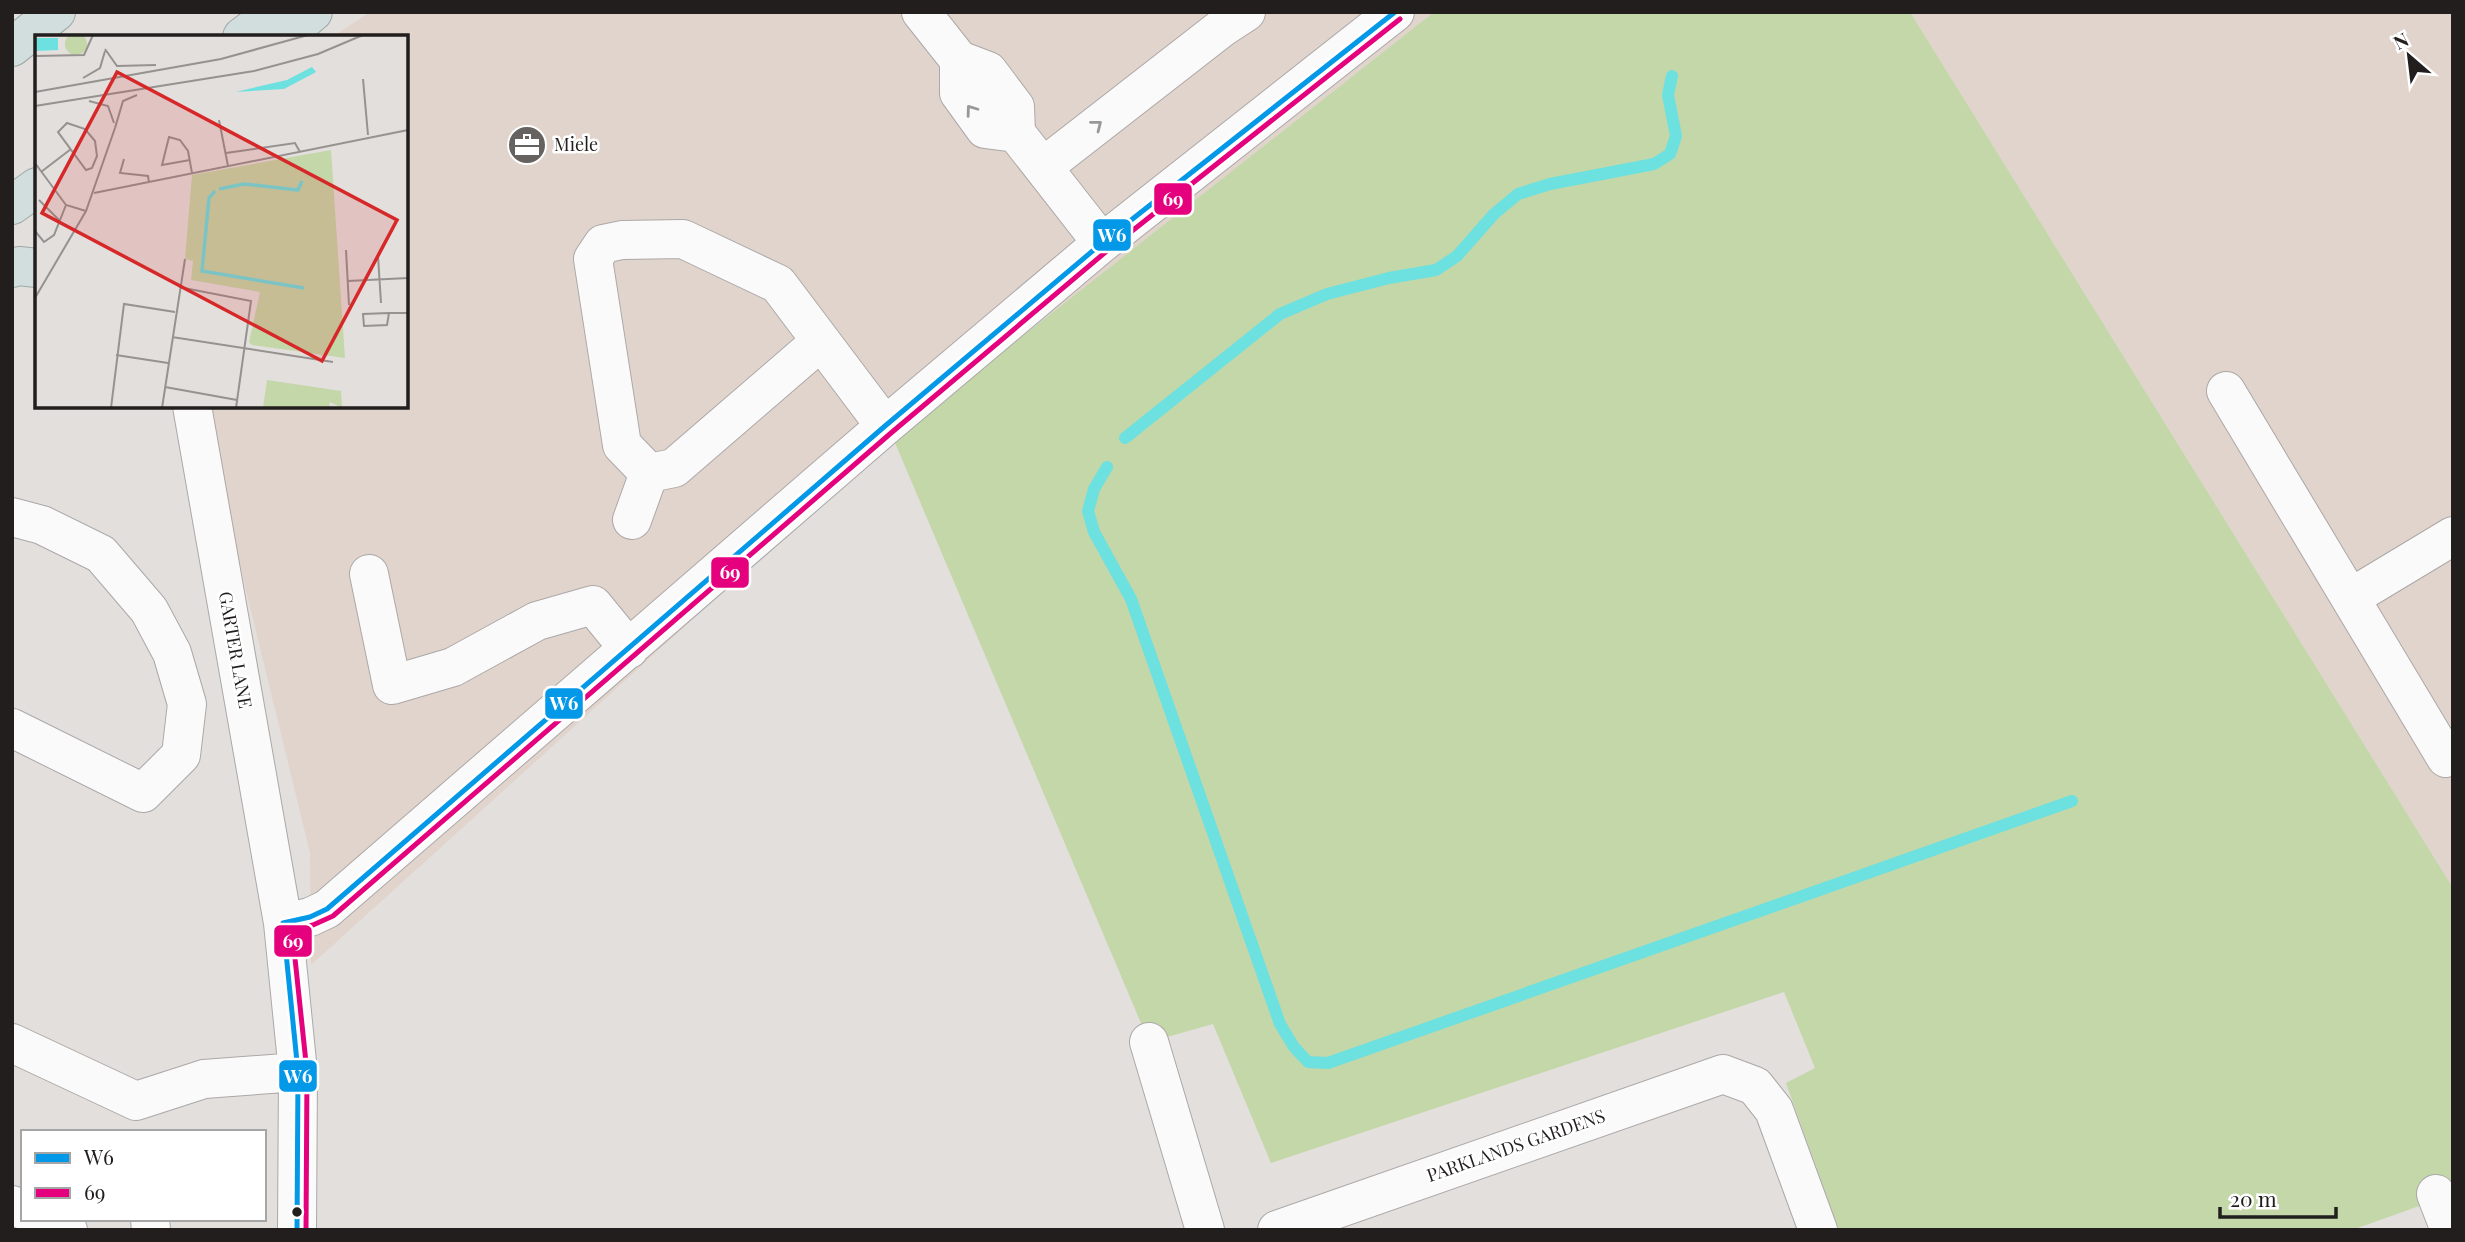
<svg xmlns="http://www.w3.org/2000/svg" width="2465" height="1242" viewBox="0 0 2465 1242" font-family="'Playfair Display',serif">
	<style>
		.commercial { fill: #e1d4cc }
		.green { fill: #c3d7a9 }
		.lines { fill: none; stroke-linecap: round; stroke-linejoin: round }
		.stream { stroke: #6de0e0; stroke-width: 12 }
		.minor-casing { stroke: #aba8a7; stroke-width: 40 }
		.highway-casing { stroke: #9ca9a7; stroke-width: 40 }
		.minor { stroke: #fbfafa; stroke-width: 38 }
		.highway { stroke: #d1dedd; stroke-width: 38 }
		.bus-1-casing { stroke: #fff; stroke-width: 10 }
		.bus-2-casing { stroke: #fff; stroke-width: 10 }
		.bus-1 { stroke: #0398e8; stroke-width: 5 }
		.bus-2 { stroke: #e5007d; stroke-width: 5 }
		.oneway { stroke: #999797 }
		.bus-dot { fill: #211e1d; stroke: #fff; stroke-width: 2.5 }
		.labels { text-anchor: middle; stroke-width: 5; stroke-linejoin: round; paint-order: stroke }
		.poi-label { font-size: 18px; fill: #211e1d; stroke: #fff; text-anchor: start }
		.street-label { font-size: 18px; fill: #211e1d; stroke: #fff }
		.inset-river { fill: none; stroke: #6de0e0; stroke-width: 3.5 }
		.inset-road { fill: none; stroke: #959290; stroke-width: 2 }
		.view { fill: #d62828; fill-opacity: 0.15; stroke: #d62828; stroke-width: 3.5 }
		.inset-edge { fill: none; stroke: #211e1d; stroke-width: 3.5 }
		.line-badge { stroke: #fff; stroke-width: 2.5 }
		.badge-label { font-size: 19px; text-anchor: middle; font-weight: bold; fill: #fff }
	</style>
	<rect width="100%" height="100%" fill="#e3dfdd"/>
	<!-- commercial -->
	<path class="commercial" d="M370,12H1434L893,438L311,965L310,853L201,406H406V37H332Z
		M1910,12H2453V888Z"/>
	<!-- green -->
	<path class="green" d="M1434,12H1910L2453,888V1194L2352,1230H1839L1786,1083L1815,1068L1784,992L1271,1163L1213,1024L1149,1042L893,438Z"/>
	<g class="lines">
		<!-- stream -->
		<path class="stream" d="M1125,438L1280,314L1327,294L1389,278L1436,270L1457,256L1494,214L1518,194L1550,184L1654,164L1670,154L1676,136L1668,95L1672,76
			M1107,467L1094,489L1088,511L1094,532L1131,599L1280,1024L1294,1047L1308,1062L1328,1063L2072,801"/>
		<defs>
			<path id="minor" d="M921,12L959,60L988,71L1015,107L1016,133L1102,243
				M959,60V93L985,129L1016,133
				M1043,167L1223,27L1246,12
				M820,342L674,468L649,473L622,445L593,259L603,244L622,240L683,239L778,284L885,426
				M2226,391L2446,758
				M192,406L283,923L298,1072L297,1230
				M12,517L42,525L101,554L149,610L172,653L187,704L181,755L143,793L12,728
				M632,520L649,473
				M369,574L392,685L453,667L537,621L593,605L629,649
				M2350,598L2453,536
				M283,923L310,917L327,909L885,426L1102,243L1395,12
				M1149,1042L1205,1230
				M12,1043L136,1101L204,1079L298,1072
				M2436,1194L2450,1230
				M12,1205L23,1210
				M44,1219L68,1230
				M150,1219L151,1230
				M1277,1230L1723,1074L1755,1086L1774,1110L1818,1230"/>
			<path id="highway" d="M242,37L275,12
				M283,37L313,12
				M12,47L56,12
				M12,205L37,187
				M12,268L19,266L37,268"/>
		</defs>
		<!-- minor casing -->
		<use href="#minor" class="minor-casing"/>
		<!-- highway casing -->
		<use href="#highway" class="highway-casing"/>
		<!-- minor -->
		<use href="#minor" class="minor"/>
		<!-- highway -->
		<use href="#highway" class="highway"/>
		<defs>
			<path id="bus-1" d="M283,923L310,917L327,909L885,426L1102,243L1395,12
				M283,923L298,1072L297,1230"/>
			<path id="bus-2" d="M306,1230L307,1072L292,930L313,925L333,916L891,433L1108,250L1400,19"/>
		</defs>
		<!-- bus-1 casing -->
		<use href="#bus-1" class="bus-1-casing"/>
		<!-- bus-2 casing -->
		<use href="#bus-2" class="bus-2-casing"/>
		<!-- bus-1 -->
		<use href="#bus-1" class="bus-1"/>
		<!-- bus-2 -->
		<use href="#bus-2" class="bus-2"/>
	</g>
	<!-- one-way arrows -->
	<defs><path id="oneway-chevron" d="M-2-3.5L2.5 0L-2 3.5" fill="none" stroke-width="1.6" stroke-linecap="round" stroke-linejoin="round" transform="scale(1.75)"/></defs>
	<g class="oneway">
		<use href="#oneway-chevron" transform="translate(971 110) rotate(-126)"/>
		<use href="#oneway-chevron" transform="translate(1097 125) rotate(-38)"/>
	</g>
	<!-- icons -->
	<defs>
		<symbol id="office-disc" viewBox="-11 -11 22 22"><circle r="9.5" fill="#656260" stroke="#fff"/><path d="M-6-3h4V-5.5h4V-3h4V5H-6ZM-1-4.5V-3h2v-1.5ZM-6 0V1H6V0Z" fill="#fff"/></symbol>
	</defs>
	<g fill-rule="evenodd">
		<use href="#office-disc" x="505" y="123" width="44" height="44"/>
	</g>
	<!-- markers -->
	<circle class="bus-dot" cx="297" cy="1212" r="6"/>
	<g class="labels">
		<!-- poi labels -->
		<g class="poi-label">
			<text x="554" y="151">Miele</text>
		</g>
		<!-- street labels -->
		<g class="street-label">
			<text transform="translate(235 650) rotate(80)" y="6">GARTER LANE</text>
			<text transform="translate(1516 1146) rotate(-19)" y="6">PARKLANDS GARDENS</text>
		</g>
	</g>
	<!-- overview -->
	<g transform="translate(35 35)">
		<rect width="373" height="373" fill="#e3dfdd"/>
		<path d="M30 9a11 11 0 1 1 22 0a11 11 0 1 1-22 0ZM296,115L310,323L217,310L214,307L225,257L156,245L158,226L150,224L157,140ZM232,345L306,356L307,373L295,367L294,373H228Z" fill="#c3d7a9"/>
		<path d="M0,3H23V15L0,16ZM277,32L281,37L249,54L200,57L252,45Z" fill="#6de0e0"/>
		<path class="inset-river" d="M184,154L209,149L263,155L267,146M180,156L174,163L167,236L269,253"/>
		<path class="inset-road" d="M70,14L82,31L121,30M0,21L49,20L58,0M48,43L65,33L70,16M328,44L333,100M0,57L186,24L273,0M54,66L73,71L79,88M0,71L219,36L283,19L328,0M184,85L193,131M32,88L50,94L60,106L62,121L57,133L51,135L23,97ZM80,93L88,66L102,60M191,118L260,108L265,117M89,124L85,138L113,141L114,148M155,125L127,130L134,102L145,105L153,116L157,138M0,128L31,170L51,176M6,137L36,114M59,158L373,95M4,165L25,186M0,196L9,207L19,200L31,170M311,215L314,270M343,221L346,268M313,246L373,243M144,252L216,266L201,373M0,263L51,176L80,93M354,278L352,290L329,291L328,279L354,278H373M137,302L298,327M81,320L133,328M130,352L202,365M76,373L89,269L140,277M127,373L150,224"/>
		<path class="view" d="M82,37L362,185L287,326L7,178Z"/>
		<rect width="373" height="373" class="inset-edge"/>
	</g>
	<g class="line-badge">
		<rect x="1153" y="182" width="40" height="34" rx="7" fill="#e5007d"/>
		<rect x="1092" y="218" width="40" height="34" rx="7" fill="#0398e8"/>
		<rect x="710" y="556" width="40" height="33" rx="7" fill="#e5007d"/>
		<rect x="544" y="687" width="40" height="33" rx="7" fill="#0398e8"/>
		<rect x="273" y="924" width="40" height="34" rx="7" fill="#e5007d"/>
		<rect x="278" y="1059" width="40" height="34" rx="7" fill="#0398e8"/>
	</g>
	<g class="badge-label">
		<text x="1173" y="206">69</text>
		<text x="1112" y="242">W6</text>
		<text x="730" y="579">69</text>
		<text x="564" y="710">W6</text>
		<text x="293" y="948">69</text>
		<text x="298" y="1083">W6</text>
	</g>
	<!-- border -->
	<rect width="2465" height="1242" fill="none" stroke="#211e1d" stroke-width="28"/>
	<!-- legend -->
	<rect x="21" y="1130" width="245" height="91" fill="#ffffff" stroke="#a6a5a5" stroke-width="2"/>
	<rect x="35" y="1153" width="35" height="10" fill="#0398e8" stroke="#a6a5a5" stroke-width="2"/>
	<text x="84" y="1165" font-size="21" fill="#211e1d">W6</text>
	<rect x="35" y="1188" width="35" height="10" fill="#e5007d" stroke="#a6a5a5" stroke-width="2"/>
	<text x="84" y="1200" font-size="21" fill="#211e1d">69</text>
	<!-- north arrow -->
	<g transform="translate(2409 56) rotate(332)" stroke="#ffffff" stroke-width="5" paint-order="stroke">
	<path d="M0-5L12 26L0 18L-12 26Z" fill="#211e1d"/>
	<text y="-10" font-size="19" font-weight="bold" text-anchor="middle" fill="#211e1d">N</text>
	</g>
	<!-- scale -->
	<path d="M2220 1207v10h116v-10" fill="none" stroke="#211e1d" stroke-width="3.5"/>
	<text x="2230" y="1207" font-size="21" fill="#211e1d" stroke="#ffffff" stroke-width="5" paint-order="stroke">20 m</text>
</svg>
